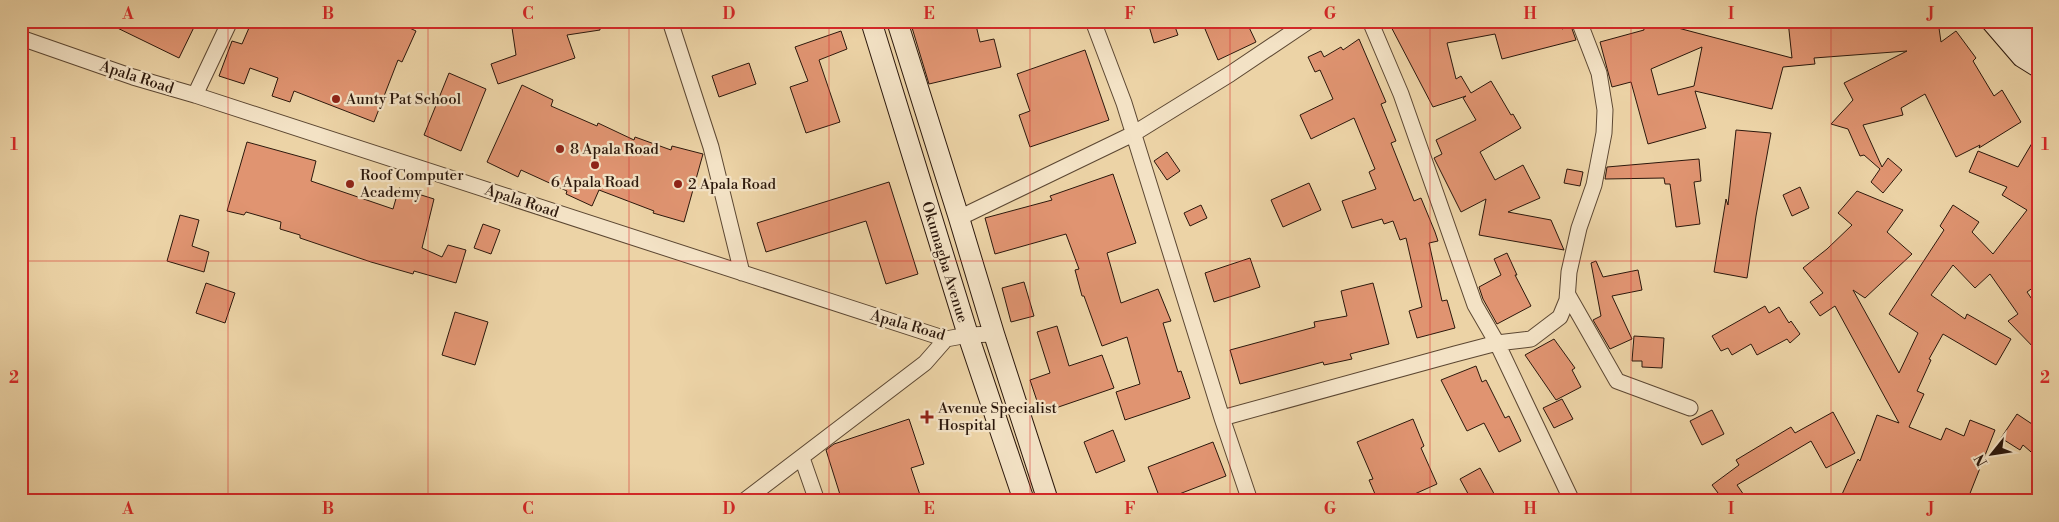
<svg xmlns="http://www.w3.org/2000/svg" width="2059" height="522" viewBox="0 0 2059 522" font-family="'Libre Bodoni',serif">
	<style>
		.building { fill: #e09471; stroke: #2c180c; fill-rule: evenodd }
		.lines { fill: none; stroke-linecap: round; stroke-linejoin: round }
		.street-casing { stroke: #5c4732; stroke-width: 17 }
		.secondary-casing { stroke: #2c180c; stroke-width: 22 }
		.street { stroke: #f3e2c5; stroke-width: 15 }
		.secondary { stroke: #f3e2c5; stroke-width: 20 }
		.grid { fill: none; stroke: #d62828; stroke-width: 1; stroke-opacity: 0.55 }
		.poi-dot { fill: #8f2418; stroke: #f3e2c5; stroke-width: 2 }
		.labels { text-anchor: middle; stroke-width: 4.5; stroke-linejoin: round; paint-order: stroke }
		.street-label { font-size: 15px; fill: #2c180c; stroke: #f3e2c5 }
		.poi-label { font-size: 15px; fill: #2c180c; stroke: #f3e2c5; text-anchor: start }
		.neatline { fill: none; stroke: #d62828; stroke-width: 2 }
		.grid-label { font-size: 16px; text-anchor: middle; font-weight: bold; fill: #d62828 }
	</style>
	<rect width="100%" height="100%" fill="#ecd3a6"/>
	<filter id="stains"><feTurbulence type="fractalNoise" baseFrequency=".004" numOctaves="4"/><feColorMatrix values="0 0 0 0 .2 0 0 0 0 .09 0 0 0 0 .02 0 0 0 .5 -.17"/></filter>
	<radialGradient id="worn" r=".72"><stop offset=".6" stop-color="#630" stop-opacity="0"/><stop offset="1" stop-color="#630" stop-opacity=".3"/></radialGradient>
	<!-- building -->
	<path class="building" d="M103,21H197L179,58Z
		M252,21H395L416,31L402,62L398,60L374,122L294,91L290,102L272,96L278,78L250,68L244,84L219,76L232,41L242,44Z
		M511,21H600V30L567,35L575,58L498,84L491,64L516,55Z
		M910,21H975L980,42L994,39L1001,67L929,84Z
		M1163,21H1173L1178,35L1154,43L1149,26Z
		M1223,21H1246L1256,42L1218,60L1205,29Z
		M1388,21H1560L1562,29L1571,26L1576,40L1502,59L1495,34L1447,43L1456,79L1461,76L1471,93L1491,81L1511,115L1513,114L1521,128L1480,152L1495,180L1523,165L1540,198L1508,212L1551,220L1564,250L1479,235L1486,199L1461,212L1434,158L1442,154L1436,140L1476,120L1463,98L1466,96L1433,107Z
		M1643,21H1679L1678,28L1792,58L1788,21H1938L1941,42L1956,31L1976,58L1973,61L1994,96L2002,90L2021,122L1979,148L1980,145L1956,157L1925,94L1901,108L1903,115L1863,125L1882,167L1888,158L1902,170L1883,193L1871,182L1880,169L1864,155L1860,156L1848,129L1831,124L1853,100L1844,83L1907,51L1814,58L1815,64L1783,67L1772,109L1695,91L1706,128L1648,144L1631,82L1612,87L1600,42L1644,30ZM1702,47L1694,86L1658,95L1651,69Z
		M841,31L847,49L819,60L840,122L806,133L790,87L808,81L795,47Z
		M1359,39L1386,102L1381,104L1396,141L1391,143L1414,201L1421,198L1435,232L1438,241L1429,243L1442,301L1447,300L1455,328L1417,338L1409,311L1422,307L1406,238L1400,240L1393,221L1384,224L1382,219L1352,228L1342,201L1376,189L1369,172L1375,169L1354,118L1311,139L1300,115L1333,99L1320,70L1315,72L1308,57L1321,51L1324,57L1341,47L1343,50Z
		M1085,50L1109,120L1030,147L1019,115L1030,111L1017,74Z
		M749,63L756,84L719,97L712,76Z
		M449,73L486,89L461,151L424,135Z
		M522,85L553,100L551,106L597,126L598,123L634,140L635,137L671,150L672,146L703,154L684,222L653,213L654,211L599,190L592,206L566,194L567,191L521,170L518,177L487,162Z
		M1736,130L1771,133L1756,216L1747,278L1714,272L1726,199L1728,205Z
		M2038,133V284L2027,292L2038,308V352L2008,321L2018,314L1990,274L1975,288L1953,265L1931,295L1965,319L1967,314L2011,339L1996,365L1943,334L1929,359L1931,360L1917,391L1924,394L1909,427L1941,440L1946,428L1964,436L1970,420L1995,430L1967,501H1839L1858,459L1860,461L1877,415L1899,423L1835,306L1820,316L1810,302L1823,293L1803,268L1827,249L1852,225L1838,213L1857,191L1903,210L1887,232L1912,254L1865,298L1853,290L1899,373L1918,333L1889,314L1944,230L1940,226L1953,205L1979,222L1972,232L1993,254L2027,210L2002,195L2007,187L1969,172L1978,151L2018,167Z
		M247,142L316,161L311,181L393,209L399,188L434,199L422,248L442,257L448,245L466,250L456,283L414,271L413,274L371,262L300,238V235L280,229L281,222L246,212L244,215L227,211Z
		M1167,152L1180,171L1167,180L1154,161Z
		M1699,159L1701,181L1694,182L1700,224L1676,227L1670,184H1665L1664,178L1605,179L1607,167Z
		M1567,169L1583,172L1580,186L1564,183Z
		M1113,174L1136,243L1107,253L1121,303L1158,289L1171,321L1163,323L1178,372L1181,371L1190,398L1125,420L1116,392L1140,384L1127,337L1102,346L1084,296H1082L1075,270L1079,269L1066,234L995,254L985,218L1052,200L1050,196Z
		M889,182L918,274L886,284L866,221L766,252L757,223Z
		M1309,183L1321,210L1283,227L1271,200Z
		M1800,187L1809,208L1792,216L1783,195Z
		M1201,205L1207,218L1190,226L1184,213Z
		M180,215L199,220L192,246L209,252L204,272L167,261Z
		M483,224L500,230L491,254L474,248Z
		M1507,253L1517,275H1515L1531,306L1497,324L1483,299L1479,287L1501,275L1494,259Z
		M1250,258L1260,287L1214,302L1205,273Z
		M1596,261L1603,277L1638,270L1642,290L1612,296L1632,339L1610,349L1593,320L1601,316L1591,263Z
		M1024,282L1034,316L1011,322L1002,288Z
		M206,283L235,293L225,323L196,313Z
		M1373,283L1389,344L1350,354L1352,359L1324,365L1323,362L1240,384L1230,350L1315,327L1314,322L1347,316L1341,291Z
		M1765,306L1769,313L1779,307L1789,323L1791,321L1800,334L1790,343L1787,339L1757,355L1751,344L1732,355L1728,348L1721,351L1712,336Z
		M455,312L488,322L475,365L442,355Z
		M1057,326L1069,366L1102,355L1114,388L1041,413L1030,380L1050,373L1037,332Z
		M1634,336L1664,338L1662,368L1642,367V361H1632Z
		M1554,339L1575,368L1572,370L1581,387L1556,400L1525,355Z
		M1476,366L1482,382L1486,380L1505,418L1509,416L1521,441L1499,452L1484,423L1467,431L1441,380Z
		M1562,399L1573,419L1554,428L1543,408Z
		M1712,410L1724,434L1702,445L1690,421Z
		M1833,412L1855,453L1826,468L1811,441L1737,485L1748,501H1724L1712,485L1739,465L1736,460L1791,427L1795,433Z
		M2017,414L2038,428V458L2023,445L2020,450L2001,438Z
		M909,419L924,464L911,468L922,501H842L826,450L834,444Z
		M1413,419L1424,446L1421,448L1437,484L1399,501H1378L1369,480L1373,479L1357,442Z
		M1113,430L1125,461L1096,473L1084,442Z
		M1213,442L1226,476L1161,501L1148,467Z
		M1480,468L1498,501H1472L1460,479Z"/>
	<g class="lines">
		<defs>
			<path id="street" d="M670,21L711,147L742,273
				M1093,21L1124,103L1222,418L1250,501
				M1370,21L1401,94L1475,305L1497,343L1572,501
				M21,38L133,77L195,95L946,339L968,335L994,334
				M195,95L230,21
				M959,218L1133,134L1230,74L1309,21
				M1568,295L1617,381L1690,408
				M1222,418L1455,354L1497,343L1531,339L1560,317L1567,300L1569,272L1579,228L1594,185L1604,133L1605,110L1599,73L1579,21
				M802,458L817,501
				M744,501L925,363L946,339"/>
			<path id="secondary" d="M871,21L968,335L1024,501
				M897,21L959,218L994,334L1048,501
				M1991,21L2022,57L2038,67
				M2011,21L2038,48"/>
		</defs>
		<!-- street casing -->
		<use href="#street" class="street-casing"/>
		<!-- secondary casing -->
		<use href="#secondary" class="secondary-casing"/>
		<!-- street -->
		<use href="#street" class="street"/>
		<!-- secondary -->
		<use href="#secondary" class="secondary"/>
	</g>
	<!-- grid -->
	<path class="grid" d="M228,21V501M428,21V501M629,21V501M829,21V501M1030,21V501M1230,21V501M1430,21V501M1631,21V501M1831,21V501M21,261H2038"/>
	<!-- markers -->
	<g class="poi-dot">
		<circle cx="336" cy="99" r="5"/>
		<circle cx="560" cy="149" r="5"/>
		<circle cx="595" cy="165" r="5"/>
		<circle cx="350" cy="184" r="5"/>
		<circle cx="678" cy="184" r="5"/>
		<path d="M924.5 409.5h5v5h5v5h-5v5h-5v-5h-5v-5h5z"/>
	</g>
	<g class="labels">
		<!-- street labels -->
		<g class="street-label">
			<text transform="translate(137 77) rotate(18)" y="5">Apala Road</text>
			<text transform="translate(522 201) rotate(18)" y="5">Apala Road</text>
			<text transform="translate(945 262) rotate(73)" y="5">Okumagba Avenue</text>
			<text transform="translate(908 325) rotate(16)" y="5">Apala Road</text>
		</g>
		<!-- poi labels -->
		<g class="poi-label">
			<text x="346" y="104">Aunty Pat School</text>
			<text x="570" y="154">8 Apala Road</text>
			<text x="360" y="180">Roof Computer<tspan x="360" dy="17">Academy</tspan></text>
			<text x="595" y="187" text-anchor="middle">6 Apala Road</text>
			<text x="688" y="189">2 Apala Road</text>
			<text x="938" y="413">Avenue Specialist<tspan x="938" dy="17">Hospital</tspan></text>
		</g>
	</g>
	<!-- margin -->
	<rect width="2059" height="522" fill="none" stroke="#ecd3a6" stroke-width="55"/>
	<!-- north arrow -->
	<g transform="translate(1992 454) rotate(240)" stroke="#f3e2c5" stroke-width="4" paint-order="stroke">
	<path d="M0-4L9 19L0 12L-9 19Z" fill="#2c180c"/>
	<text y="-8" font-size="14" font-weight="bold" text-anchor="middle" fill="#2c180c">N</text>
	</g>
	<rect x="28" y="28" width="2004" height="466" class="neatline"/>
	<g class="grid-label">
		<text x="128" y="19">A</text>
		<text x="328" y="19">B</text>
		<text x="528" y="19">C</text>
		<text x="729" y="19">D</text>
		<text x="929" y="19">E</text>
		<text x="1130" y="19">F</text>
		<text x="1330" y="19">G</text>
		<text x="1530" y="19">H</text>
		<text x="1731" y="19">I</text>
		<text x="1931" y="19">J</text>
		<text x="14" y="150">1</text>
		<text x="2045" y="150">1</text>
		<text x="14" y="383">2</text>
		<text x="2045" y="383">2</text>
		<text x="128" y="514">A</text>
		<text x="328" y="514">B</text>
		<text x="528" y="514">C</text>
		<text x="729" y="514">D</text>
		<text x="929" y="514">E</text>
		<text x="1130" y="514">F</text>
		<text x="1330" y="514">G</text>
		<text x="1530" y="514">H</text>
		<text x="1731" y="514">I</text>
		<text x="1931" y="514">J</text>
	</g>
	<rect width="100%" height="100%" filter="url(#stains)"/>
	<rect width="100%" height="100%" fill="url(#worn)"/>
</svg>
